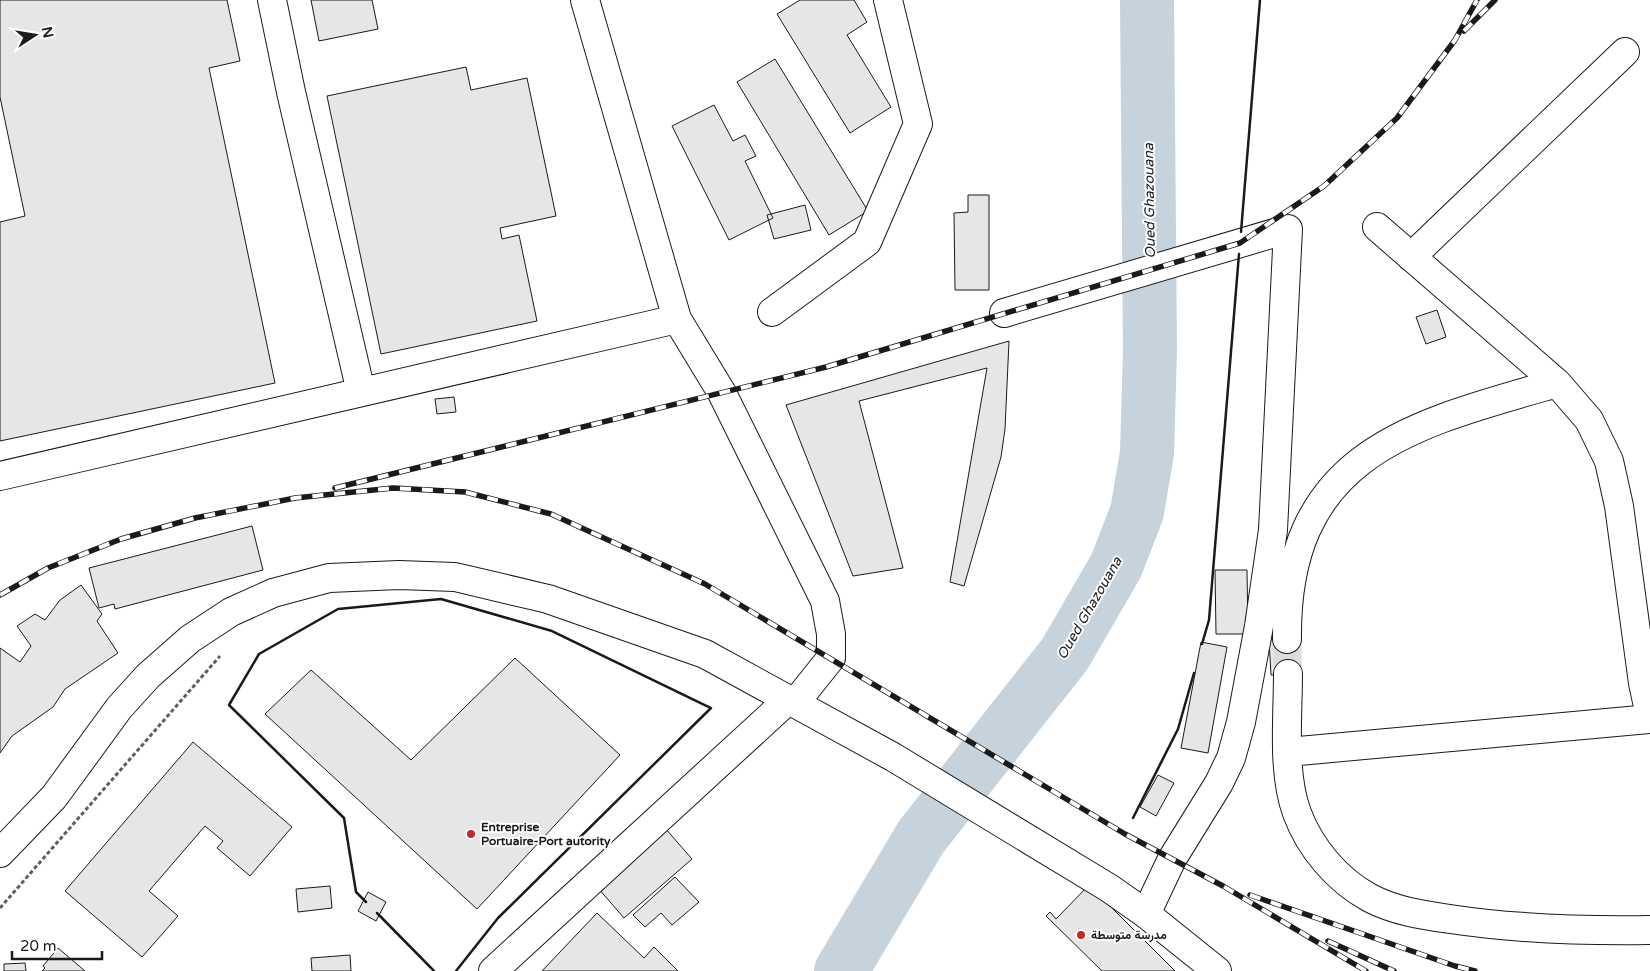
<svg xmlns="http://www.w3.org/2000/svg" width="1650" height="971" viewBox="0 0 1650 971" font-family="'Varela Round',Vazirmatn,sans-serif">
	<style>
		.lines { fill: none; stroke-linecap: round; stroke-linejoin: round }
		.river { stroke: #c6d2dc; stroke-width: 54 }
		.building { fill: #e6e6e6; stroke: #1a1a1a }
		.minor-tunnel { stroke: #ddd; stroke-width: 28; stroke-dasharray: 28 14; stroke-linecap: butt }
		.minor-casing { stroke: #1a1a1a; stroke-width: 30 }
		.major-casing { stroke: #1a1a1a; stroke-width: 30 }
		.path { stroke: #5f5f5f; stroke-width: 3; stroke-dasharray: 4 2.5; stroke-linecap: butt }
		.minor { stroke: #fff; stroke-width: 28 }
		.major { stroke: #fff; stroke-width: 28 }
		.rail-casing { stroke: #1a1a1a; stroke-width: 5.5 }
		.rail { stroke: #fff; stroke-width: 4; stroke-dasharray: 11; stroke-linecap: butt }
		.wall { stroke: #1a1a1a; stroke-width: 2.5 }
		.poi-dot { fill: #c62828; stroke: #fff; stroke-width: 2 }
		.labels { text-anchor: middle; stroke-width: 4; stroke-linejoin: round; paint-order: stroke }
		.poi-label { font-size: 12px; font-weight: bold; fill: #1a1a1a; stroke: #fff; text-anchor: start }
		.water-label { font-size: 14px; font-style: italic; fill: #1a1a1a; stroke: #fff }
	</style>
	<rect width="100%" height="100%" fill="#fff"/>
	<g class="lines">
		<!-- river -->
		<path class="river" d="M841,971L921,837L1065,654L1116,566L1137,512L1147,453L1150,351L1147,0"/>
	</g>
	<!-- building -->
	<path class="building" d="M0,0H227L240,61L209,68L275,383L0,441V222L25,216L0,97Z
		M311,0H372L378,29L319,41Z
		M800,0H854L867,22L847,35L891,107L850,133L777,14Z
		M775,59L868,211L829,235L737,82Z
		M466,67L471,90L527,78L556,216L500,228L502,239L519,235L537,321L381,354L327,96Z
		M714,105L733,141L745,135L756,156L745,161L773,218L729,240L672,126Z
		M968,195H989V290H955L954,213L968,212Z
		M805,205L811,230L774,239L767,215Z
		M1437,310L1446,337L1426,344L1416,317Z
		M1009,341L1005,429L1001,457L964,586L950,582L987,368L859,401L903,568L853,576L786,405Z
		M454,397L456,412L437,414L435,399Z
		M252,526L263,570L115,609L114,604L99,608L89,568Z
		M1215,570H1247L1248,634H1216Z
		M81,585L102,614L97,621L118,653L65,689L53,707L12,736L0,753V648L20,662L31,646L17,626L35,614L45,620L60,600Z
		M1292,638L1294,674L1271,675L1269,640Z
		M1201,642L1227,647L1208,753L1181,748Z
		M515,658L620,755L477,909L265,714L311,670L411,760Z
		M193,742L292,827L250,876L217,848L223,841L205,826L149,891L178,916L142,957L65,891Z
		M1158,775L1174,783L1156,816L1140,807Z
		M665,828L692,859L624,918L598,888Z
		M675,877L699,902L672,925L661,913L645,927L633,915Z
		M1089,885L1175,971H1102L1046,916L1050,912L1056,919Z
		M330,886L332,908L298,912L296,889Z
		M368,892L386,902L376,921L358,911Z
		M597,913L644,958L654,947L678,971H542Z
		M58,948L85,971H42L45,968L43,966Z
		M350,955L351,971H312L311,958Z
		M25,963L26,971H4V964Z"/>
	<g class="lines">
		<!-- minor-tunnel -->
		<path class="minor-tunnel" d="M1287,639L1288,674"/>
		<defs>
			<path id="minor" d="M272,0L291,92L361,392
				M585,0L677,319L722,393L825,601L831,634V658L795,703
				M1377,227L1557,383L1589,420L1609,461L1619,506L1643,683L1650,716
				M1411,257L1625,52
				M772,312L867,242L918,124L888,0
				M1004,313L1288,229L1273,530L1259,626L1241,722L1231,758L1219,783L1172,859L1146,914
				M0,476L677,319
				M1287,639C1285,454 1409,425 1557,383
				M1288,674C1288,717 1282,773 1297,813C1310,848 1337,880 1370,898C1395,911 1422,915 1450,919C1516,929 1583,931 1650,930
				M1288,752L1650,719
				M493,971L788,700"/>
			<path id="major" d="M0,853L54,797L119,708L148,676L190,639L231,612L273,593L329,578L399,575L455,577L548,599L705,654L893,757L1109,888L1146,914L1217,971"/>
		</defs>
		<!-- minor casing -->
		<use href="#minor" class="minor-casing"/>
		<!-- major casing -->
		<use href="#major" class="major-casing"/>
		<!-- path -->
		<path class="path" d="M0,908L220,656"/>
		<!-- minor -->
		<use href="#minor" class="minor"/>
		<!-- major -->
		<use href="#major" class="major"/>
		<defs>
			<path id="rail" d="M1464,31L1495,0
				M335,488L826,367L1240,243L1324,186L1397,118L1455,40L1477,0
				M0,595L48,568L121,539L195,518L295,498L393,488L465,492L551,514L705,584L1125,834L1223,886L1366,971
				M1250,895L1455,966L1475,971
				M1328,941L1394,971"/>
		</defs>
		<!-- rail casing -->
		<use href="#rail" class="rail-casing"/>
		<!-- rail -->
		<use href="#rail" class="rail"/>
		<!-- wall -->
		<path class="wall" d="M1241,232L1260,0
			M1202,644L1209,620L1239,254
			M1133,818L1178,729L1194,673
			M366,902L356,892L344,818L229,705L259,654L338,609L441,599L552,631L711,708L498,918L456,971
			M377,913L434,971"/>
	</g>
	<!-- markers -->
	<g class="poi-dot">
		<circle cx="471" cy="834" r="5"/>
		<circle cx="1081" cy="935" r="5"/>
	</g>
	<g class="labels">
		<!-- poi labels -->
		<g class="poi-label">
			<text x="481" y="831">Entreprise<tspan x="481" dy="14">Portuaire-Port autority</tspan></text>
			<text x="1091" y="939">مدرسة متوسطة</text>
		</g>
		<!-- water labels -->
		<g class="water-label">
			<text transform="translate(1149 201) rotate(-91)" y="5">Oued Ghazouana</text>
			<text transform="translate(1089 608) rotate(-60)" y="5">Oued Ghazouana</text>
		</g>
	</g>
	<!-- north arrow -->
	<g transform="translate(35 35) rotate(78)" stroke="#ffffff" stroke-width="4" paint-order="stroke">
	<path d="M0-4L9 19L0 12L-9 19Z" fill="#1a1a1a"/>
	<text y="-8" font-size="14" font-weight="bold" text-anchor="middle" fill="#1a1a1a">N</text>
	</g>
	<!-- scale -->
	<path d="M12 951v8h90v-8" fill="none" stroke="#1a1a1a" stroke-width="2.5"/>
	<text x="20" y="951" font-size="15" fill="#1a1a1a" stroke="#ffffff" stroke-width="4" paint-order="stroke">20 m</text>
</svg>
